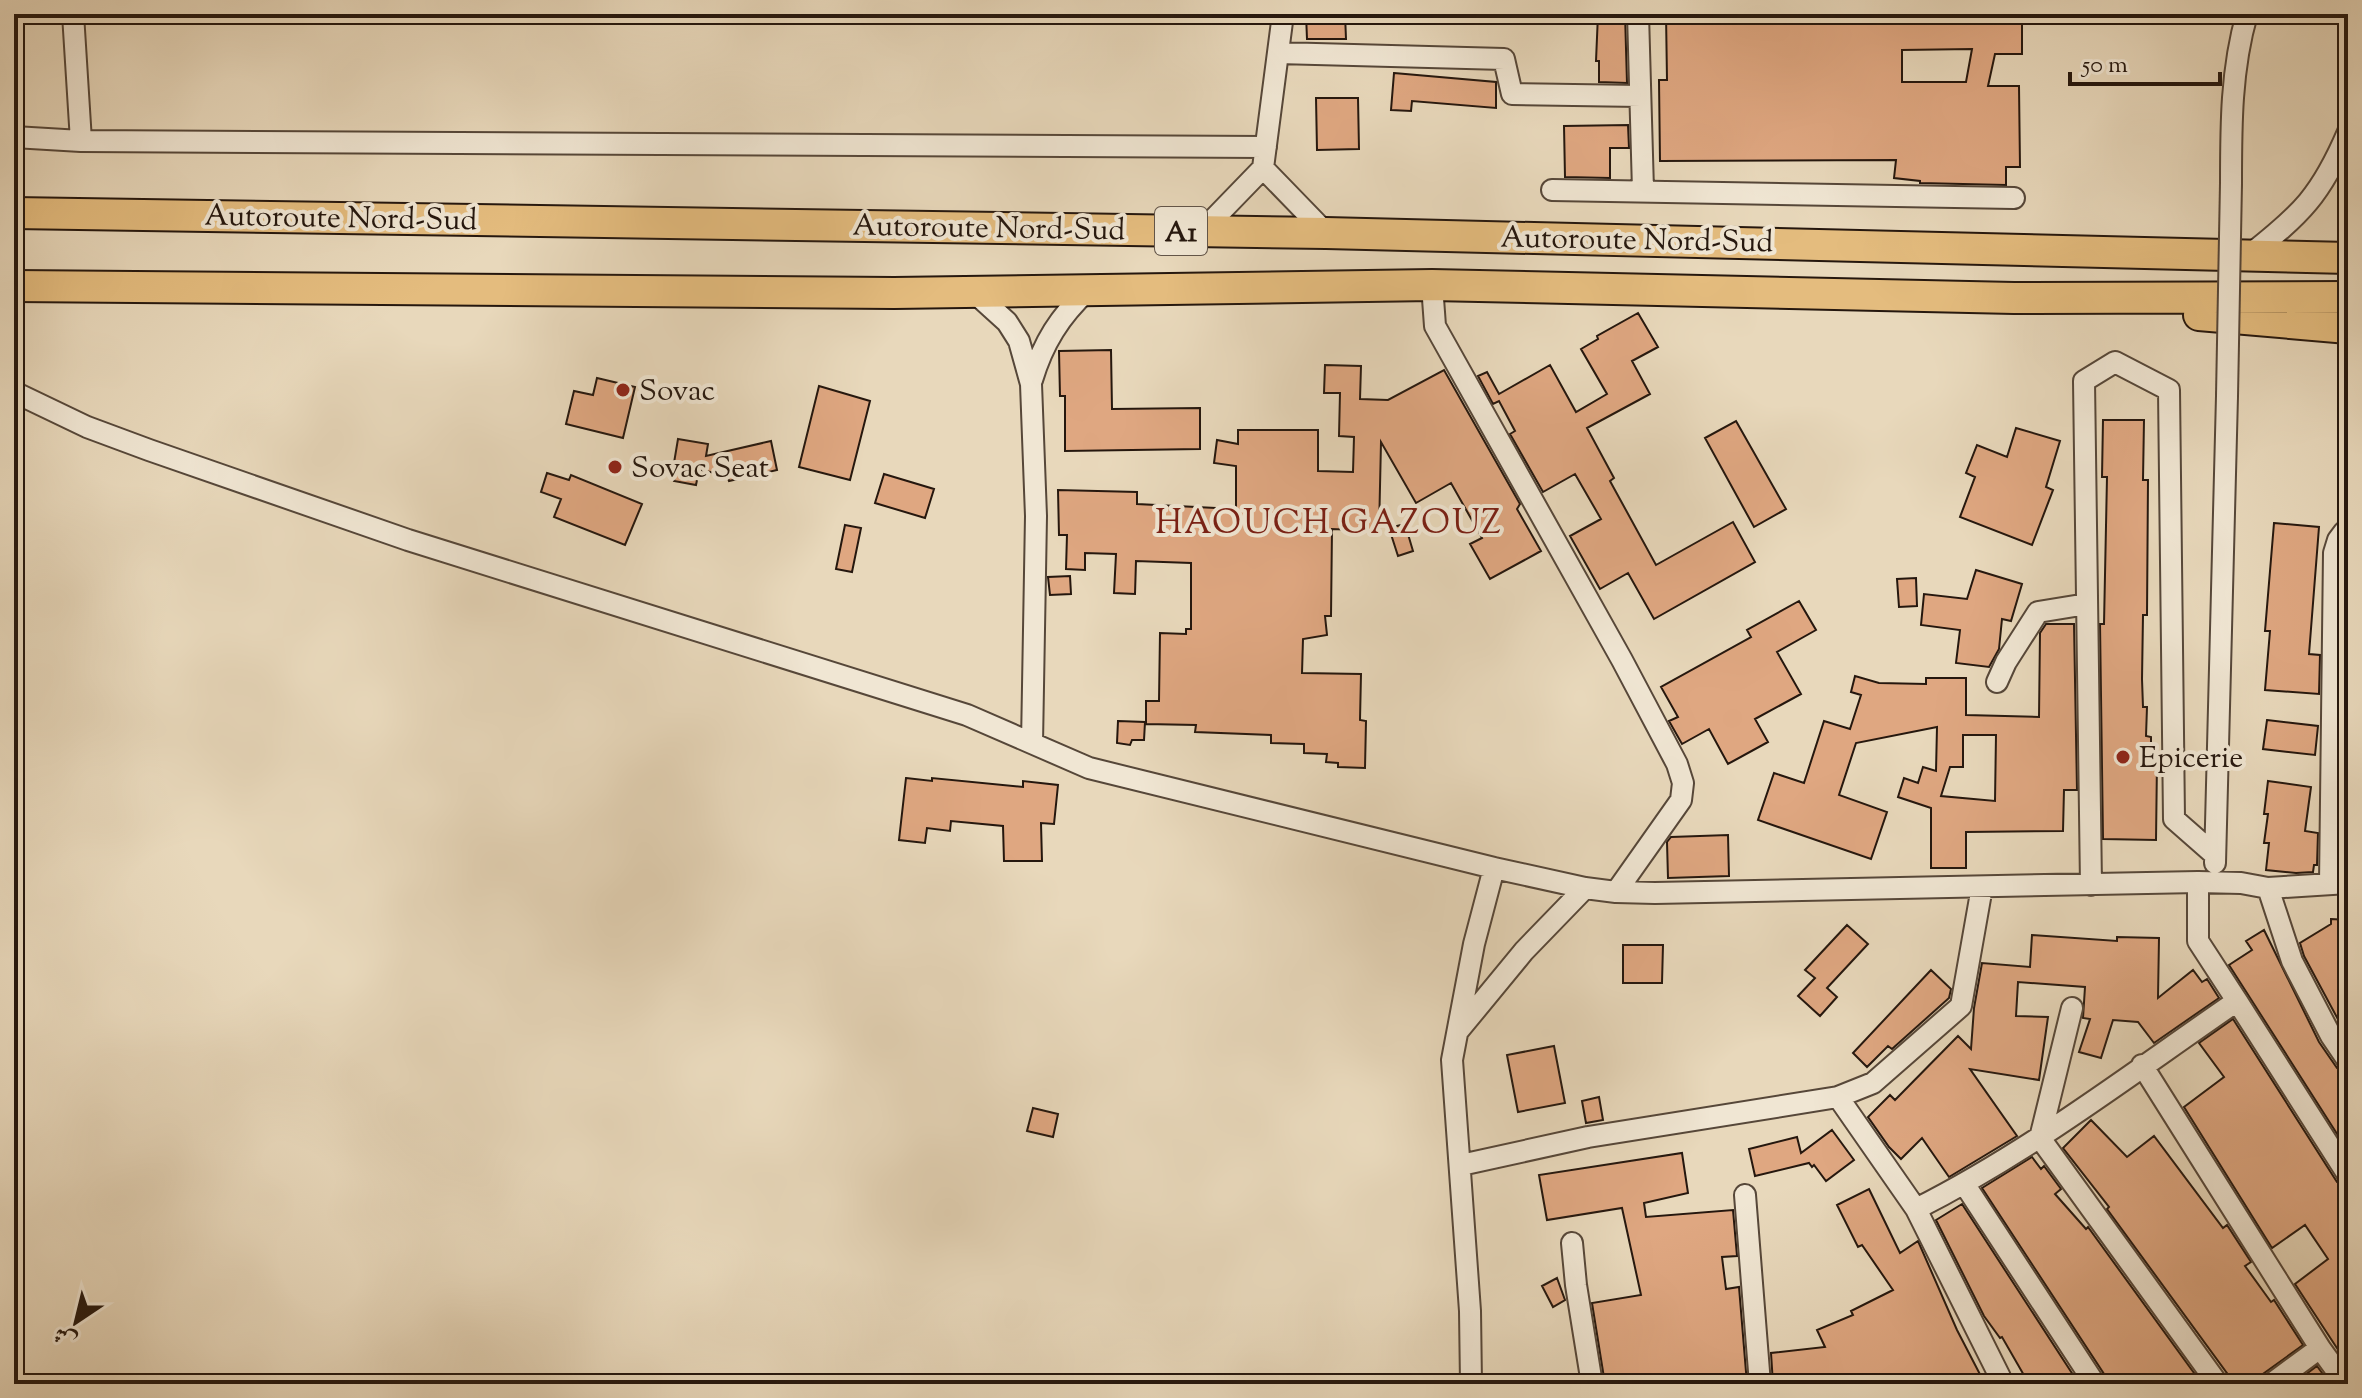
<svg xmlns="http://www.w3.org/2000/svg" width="2362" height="1398" viewBox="0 0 2362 1398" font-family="'Sorts Mill Goudy',Amiri,serif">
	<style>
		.building { fill: #dfa781; stroke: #25170e; stroke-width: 2; fill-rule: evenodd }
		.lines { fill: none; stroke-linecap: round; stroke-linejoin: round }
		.minor-casing { stroke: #564739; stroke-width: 24 }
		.highway-casing { stroke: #25170e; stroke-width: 34 }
		.minor { stroke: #f0e6d3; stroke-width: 20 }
		.highway { stroke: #e4bc7e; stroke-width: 30 }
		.minor-bridge-casing { stroke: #564739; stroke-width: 24; stroke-linecap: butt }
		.minor-bridge { stroke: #f0e6d3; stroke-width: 20 }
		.poi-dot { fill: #8f2418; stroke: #f0e6d3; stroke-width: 3 }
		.labels { text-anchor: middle; stroke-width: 8; stroke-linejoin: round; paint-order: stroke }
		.shield { fill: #f0e6d3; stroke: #625549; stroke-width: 2 }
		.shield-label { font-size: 28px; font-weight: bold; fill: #25170e }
		.street-label { font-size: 30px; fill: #25170e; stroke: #f0e6d3 }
		.poi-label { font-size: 30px; fill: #25170e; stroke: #f0e6d3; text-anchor: start }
		.quarter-label { font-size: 34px; letter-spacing: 2px; fill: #7a1f14; stroke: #f0e6d3 }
	</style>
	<rect width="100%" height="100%" fill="#e8d8bb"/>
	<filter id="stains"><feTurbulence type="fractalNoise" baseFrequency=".0025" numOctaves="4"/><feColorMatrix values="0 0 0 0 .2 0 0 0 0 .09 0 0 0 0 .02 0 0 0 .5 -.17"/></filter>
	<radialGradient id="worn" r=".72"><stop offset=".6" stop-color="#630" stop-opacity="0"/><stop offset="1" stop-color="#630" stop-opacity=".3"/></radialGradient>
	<!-- building -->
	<path class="building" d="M1306,14H1345L1346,39H1307Z
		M1598,14H1625L1627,83L1599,82V61H1596Z
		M1666,14H2022V54H1995L1988,86H2019L2020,167H2006V185L1920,183V181L1894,178L1896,160L1660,161L1659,80H1667ZM1972,49L1966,82H1902V50Z
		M1394,73L1496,82V108L1412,101L1411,111L1391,110Z
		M1316,98H1358L1359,149L1317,150Z
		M1628,125L1629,148H1610V178L1565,177L1564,126Z
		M1638,313L1658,347L1632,361L1650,394L1587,428L1614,478L1610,481L1656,565L1733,522L1755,562L1654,619L1628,573L1600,589L1570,536L1601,519L1575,474L1543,492L1510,434L1515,431L1499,401L1493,404L1478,376L1487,372L1499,394L1550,365L1576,412L1607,394L1581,349L1598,339L1597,336Z
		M1111,350L1112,409L1200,408V449L1065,451V396H1060L1059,351Z
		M1325,365L1361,366L1360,399L1388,400L1444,370L1520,504L1517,509L1541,551L1490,579L1470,544L1482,538L1451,483L1416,503L1381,442L1379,531L1332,529L1331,616H1325L1327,635L1303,639L1302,673L1361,674L1360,720L1366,721L1365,768L1338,767V763L1326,762L1327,754L1304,753V744L1271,743V735L1195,732L1196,725L1146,724V701H1159L1160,633L1186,634V629H1191V563L1136,561L1135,594L1114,593L1116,554L1085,553V570L1066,569L1067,535H1059L1058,490L1137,492V504L1236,509V466L1214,463L1217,440L1238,444V430H1318V471L1353,472L1354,437L1339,436L1340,393H1324Z
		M597,378L635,387L623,438L566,424L574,391L593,395Z
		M819,386L870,401L850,480L799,467Z
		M2103,420H2144L2143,480H2148L2147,615H2143L2142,679L2143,707H2147L2146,736L2151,737V761H2157L2156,840L2103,839L2100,624H2104L2107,477H2102Z
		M1736,421L1786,509L1754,527L1705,438Z
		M2016,428L2060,441L2046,487L2053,490L2032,545L1960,517L1975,477L1966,473L1977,445L2007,457Z
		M678,439L708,444L706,456L771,441L777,470L729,481L727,475L699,470L696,485L674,481L676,466L669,464L674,463Z
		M547,473L569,480L571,475L642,504L625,545L554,517L561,499L541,492Z
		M884,474L934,489L925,518L875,503Z
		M2274,523L2319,527L2309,654L2320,655L2319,694L2265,690L2270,631H2265Z
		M1405,524L1413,551L1398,556L1389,528Z
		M845,525L861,528L852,572L836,569Z
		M1976,570L2022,584L2011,621L2002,619L1999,649L1989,667L1956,663L1960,630L1921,625L1924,594L1967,599Z
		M1070,576L1071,594L1050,595L1048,577Z
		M1916,578L1917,606L1899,607L1897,579Z
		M1799,601L1816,630L1777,652L1801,694L1755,719L1768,742L1728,764L1709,729L1682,744L1669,721L1678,717L1661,687L1751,637L1747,630Z
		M2046,624H2074L2077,790H2064L2063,831L1966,832V868H1931V808L1898,797L1904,778L1918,783L1923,767L1936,771L1937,727L1856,743L1839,795L1887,812L1871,859L1758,820L1774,773L1804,783L1824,721L1850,729L1861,695L1851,692L1855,676L1879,683L1926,684V678H1966V715L2039,717L2040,633ZM1963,735H1996L1995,801L1941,796L1950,767H1963Z
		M2267,720L2318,726L2315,755L2263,749Z
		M1118,721L1145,722L1144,740H1132L1130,745L1117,743Z
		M906,778L932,781V778L1023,787V781L1058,785L1054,824L1041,823L1042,861H1004L1003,826L951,821L950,831L927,828L925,843L899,840Z
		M2268,781L2311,787L2305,831L2318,833L2317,865H2314L2313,872L2296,873L2266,870L2269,843H2264L2268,814H2264Z
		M1728,835L1729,876L1668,878L1667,842L1671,837Z
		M2331,919L2348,920V1038L2304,956L2300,943L2331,924Z
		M1847,925L1868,944L1827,988L1837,997L1820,1016L1798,996L1815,978L1805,970Z
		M2264,930L2319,1042L2337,1068L2348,1074V1151L2229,965L2252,950L2246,941Z
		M2032,935L2117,941V937L2159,938L2158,998L2193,970L2202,982L2207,979L2219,998L2154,1043L2138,1022L2113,1020L2101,1058L2079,1052L2090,1019L2083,1018L2085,987L2018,982L2016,1016L2048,1017L2039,1080L1970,1069L2017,1136L1949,1177L1922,1138L1901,1159L1889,1147L1868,1117L1890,1095L1895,1100L1958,1036L1971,1049L1974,1008L1982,963L2030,967Z
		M1623,945H1663L1662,983H1623Z
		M1931,970L1951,989L1949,998L1892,1049L1888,1046L1867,1067L1853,1053Z
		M2233,1019L2337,1182L2348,1188V1198L2342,1202L2348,1210V1365L2295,1284L2328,1259L2305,1225L2272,1248L2184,1107L2224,1077L2199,1043Z
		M1554,1046L1565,1103L1518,1112L1507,1055Z
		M1599,1097L1603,1120L1586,1123L1582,1101Z
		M1033,1108L1058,1114L1053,1137L1027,1131Z
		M2091,1120L2127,1157L2154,1136L2223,1228L2227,1225L2251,1262L2245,1266L2271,1302L2274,1300L2303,1345L2263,1374L2258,1384H2231L2229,1376L2107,1209L2109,1207L2063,1148Z
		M1832,1130L1854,1160L1826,1181L1814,1165L1812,1167L1809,1163L1755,1176L1749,1149L1797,1137L1801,1153Z
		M1682,1153L1688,1193L1644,1203L1646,1217L1733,1210L1737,1256L1722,1257L1726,1289L1739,1287L1747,1384H1605L1592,1303L1641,1295L1622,1208L1547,1220L1539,1175Z
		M2032,1157L2041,1169L2044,1166L2061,1189L2055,1194L2086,1229L2088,1227L2202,1384H2108L2106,1377L1982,1188Z
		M1869,1189L1900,1253L1918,1241L1957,1330L1985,1384H1773L1771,1353L1825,1347L1817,1330L1853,1315L1851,1311L1893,1290L1862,1245L1858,1247L1837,1205Z
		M1962,1204L2079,1384H2029L2002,1337L2000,1338L1984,1316L1936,1220Z
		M1557,1278L1565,1300L1553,1307L1542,1286Z
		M2317,1366L2330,1384H2293Z"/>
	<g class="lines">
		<defs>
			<path id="minor" d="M73,14L81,141L1266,147
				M1638,14L1643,190
				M1278,53L1504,59L1512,94L1640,96
				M14,137L81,141
				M1263,168L1326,233
				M2231,183C2231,126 2231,69 2247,14
				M1552,190L2014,198
				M1202,231L1263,168L1283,14
				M2248,256C2302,214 2321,195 2348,132
				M1432,285L1435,326L1622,660L1677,764L1683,783L1681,800L1616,892
				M975,293L1007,322L1019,341L1031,384L1036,516L1032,743
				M1032,380C1043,343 1060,316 1088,290
				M14,392L87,427L149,450L408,540L967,715L1089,768L1494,868L1585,888L1616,892L1655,893L2198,882L2241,883L2268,888L2348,883
				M1997,682L2006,662L2038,612L2087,604
				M2215,863L2227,396
				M2198,882V941L2237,1001
				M2330,884L2334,553L2338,540L2344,532H2348
				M2091,885L2084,381L2115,362L2169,390L2174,819L2215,855
				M2268,888L2292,961L2331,1036L2348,1061
				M2072,1008L2040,1138L2218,1384
				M1459,1030L1524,951L1585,888
				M2142,1065L2320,1348L2346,1384
				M1838,1097L1916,1209
				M1461,1165L1588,1137L1838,1097L1873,1083L1961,1006L1982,887
				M1965,1185L2095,1384
				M1745,1195L1760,1384
				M1572,1243L1576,1285L1592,1384
				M1471,1384L1470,1311L1452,1060L1474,944L1494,868
				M2001,1384L2000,1377L1916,1209C2031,1151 2132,1073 2237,1001L2348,1175
				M2271,1384L2320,1348"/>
			<path id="highway" d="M14,213L1326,233L2348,258
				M14,286L894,293L1432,285L2014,298L2348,297
				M2199,315L2348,328"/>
		</defs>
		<!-- minor casing -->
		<use href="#minor" class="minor-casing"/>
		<!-- highway casing -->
		<use href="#highway" class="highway-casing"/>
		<!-- minor -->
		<use href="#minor" class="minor"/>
		<!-- highway -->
		<use href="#highway" class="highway"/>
		<defs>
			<path id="minor-bridge" d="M2227,396L2231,183"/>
		</defs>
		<!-- minor-bridge casing -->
		<use href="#minor-bridge" class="minor-bridge-casing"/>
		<!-- minor-bridge -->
		<use href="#minor-bridge" class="minor-bridge"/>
	</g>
	<!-- markers -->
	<g class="poi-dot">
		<circle cx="623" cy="390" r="8"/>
		<circle cx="615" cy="467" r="8"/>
		<circle cx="2123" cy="757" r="8"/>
	</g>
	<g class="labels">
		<!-- shield labels -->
		<rect class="shield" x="1155" y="207" width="52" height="48" rx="6"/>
		<g class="shield-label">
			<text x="1181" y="241">A1</text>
		</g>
		<!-- street labels -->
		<g class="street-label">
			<text transform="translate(341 217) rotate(1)" y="10">Autoroute Nord-Sud</text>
			<text transform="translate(989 227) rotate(1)" y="10">Autoroute Nord-Sud</text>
			<text transform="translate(1637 239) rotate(1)" y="10">Autoroute Nord-Sud</text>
		</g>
		<!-- poi labels -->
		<g class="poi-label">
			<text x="639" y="400">Sovac</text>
			<text x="631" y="477">Sovac Seat</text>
			<text x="2139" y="767">Epicerie</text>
		</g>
		<!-- quarter labels -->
		<g class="quarter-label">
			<text x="1329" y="533">HAOUCH GAZOUZ</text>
		</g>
	</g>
	<!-- margin -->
	<rect width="2362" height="1398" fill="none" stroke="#e8d8bb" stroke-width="48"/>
	<rect x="16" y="16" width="2330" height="1366" fill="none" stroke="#25170e" stroke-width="4"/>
	<rect x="24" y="24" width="2314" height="1350" fill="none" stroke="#25170e" stroke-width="2"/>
	<!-- north arrow -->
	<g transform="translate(76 1322) rotate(215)" stroke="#f0e6d3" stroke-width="6" paint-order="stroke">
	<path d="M0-6L14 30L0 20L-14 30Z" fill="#25170e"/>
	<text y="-12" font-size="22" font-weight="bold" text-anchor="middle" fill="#25170e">ش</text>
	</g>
	<!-- scale -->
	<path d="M2070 72v12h150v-12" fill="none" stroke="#25170e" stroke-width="4"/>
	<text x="2082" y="72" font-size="24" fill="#25170e" stroke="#f0e6d3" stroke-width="6" paint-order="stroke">50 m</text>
	<rect width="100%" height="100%" filter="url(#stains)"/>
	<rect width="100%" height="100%" fill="url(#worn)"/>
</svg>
